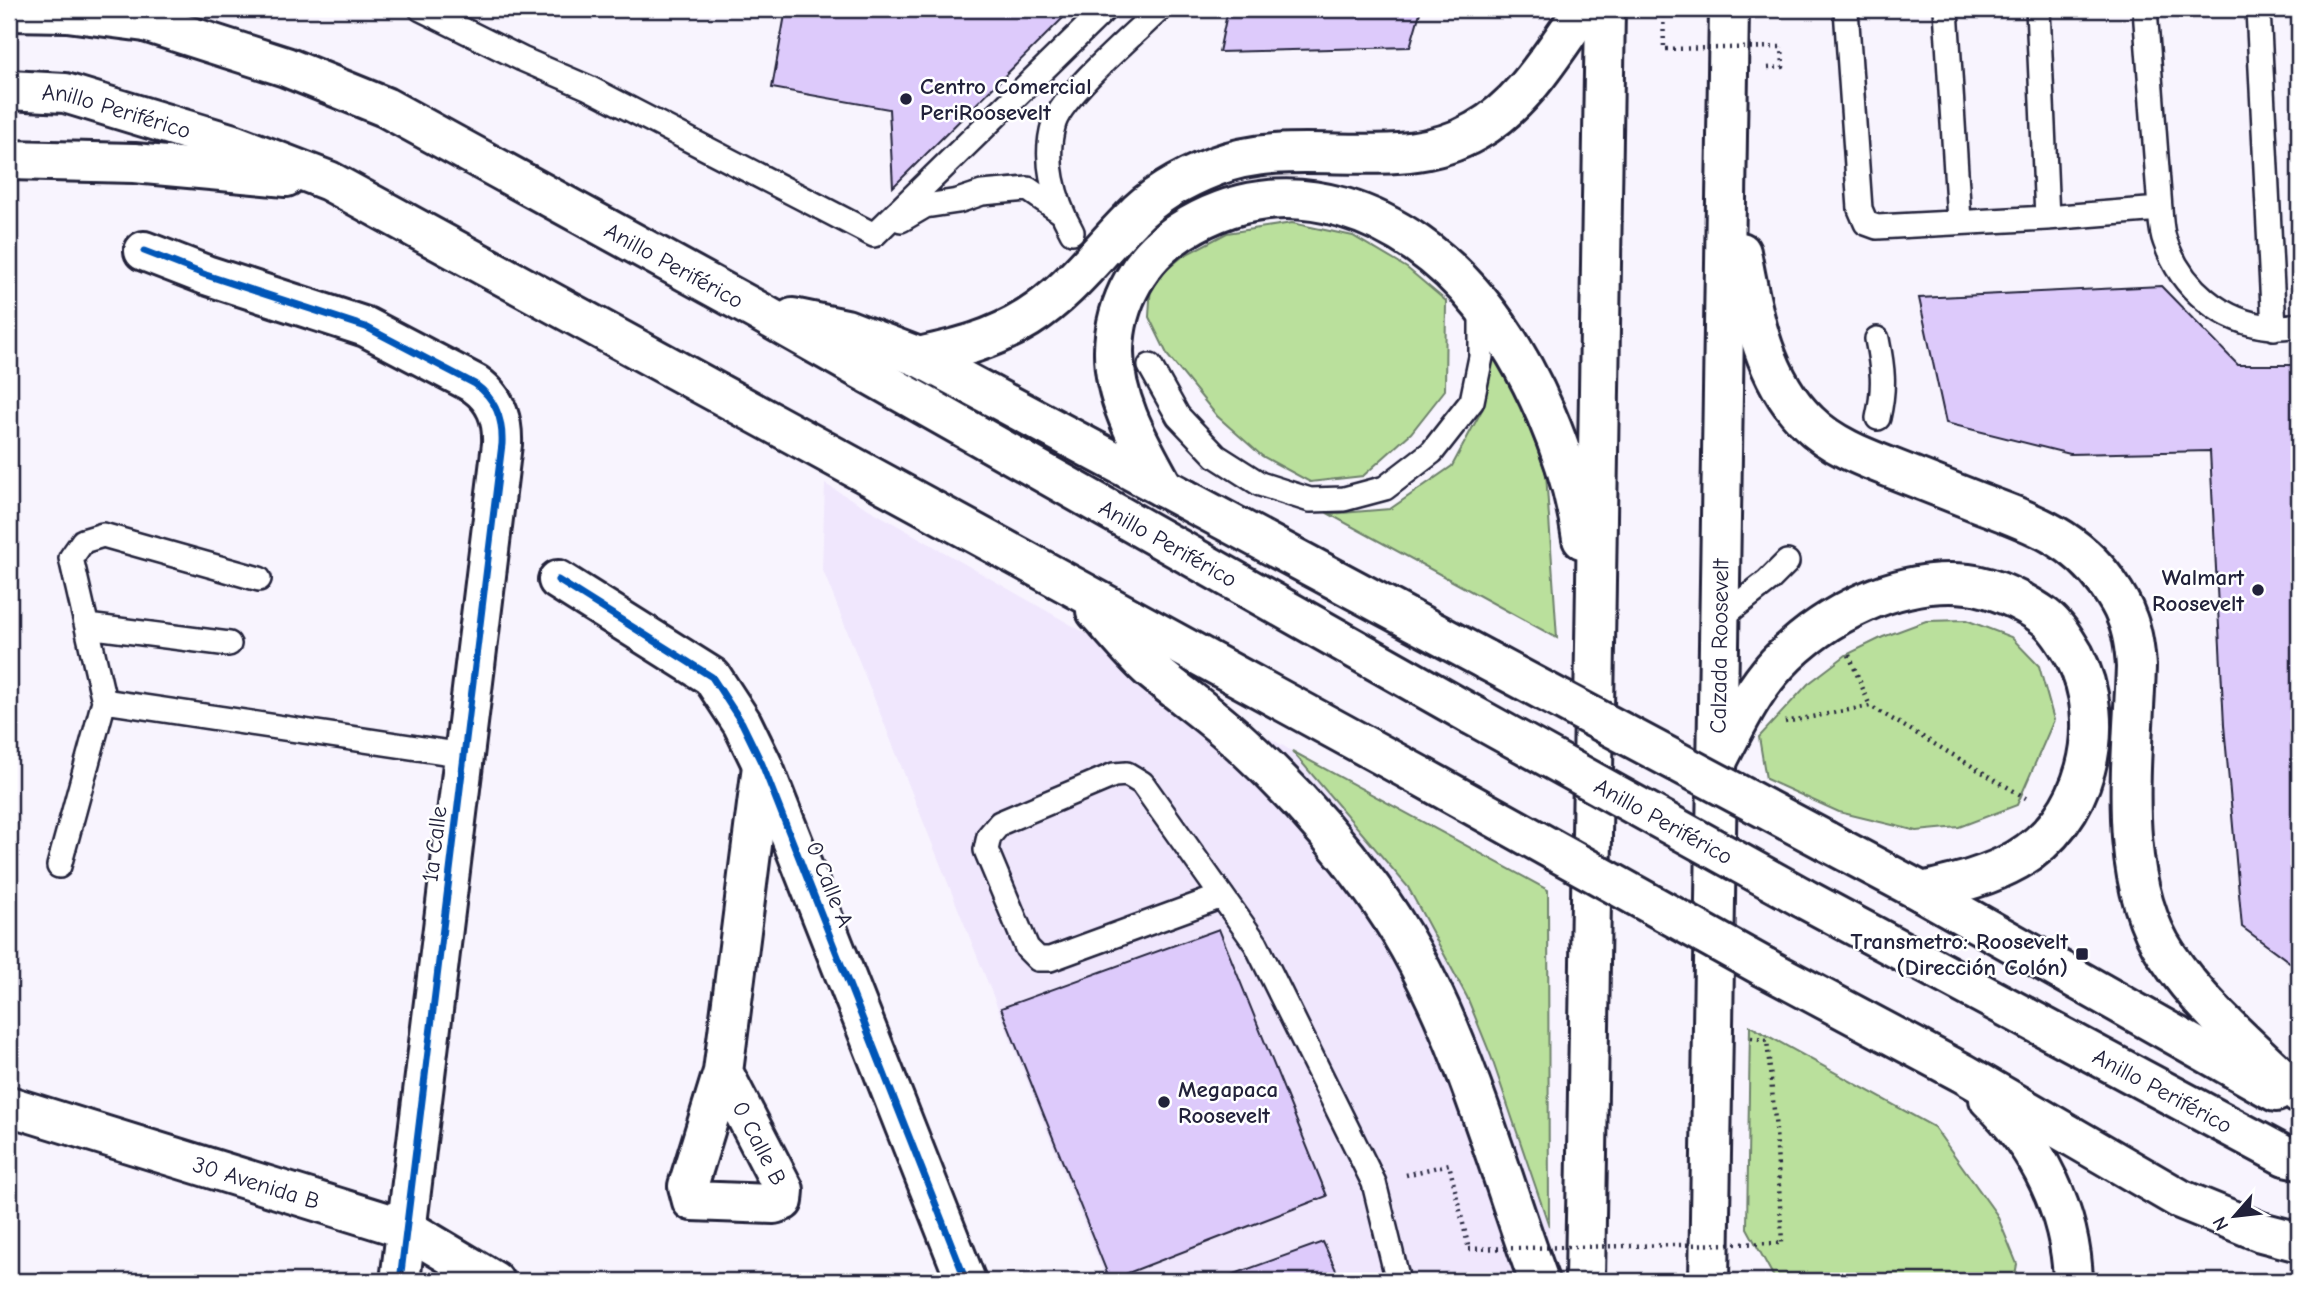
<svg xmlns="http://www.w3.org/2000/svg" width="2308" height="1290" viewBox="0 0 2308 1290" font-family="'Comic Neue',sans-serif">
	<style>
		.built { fill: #f0e7fd }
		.green { fill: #bae09c; stroke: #6e816c; stroke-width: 2 }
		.building { fill: #ddcafb; stroke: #22223b; stroke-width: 2 }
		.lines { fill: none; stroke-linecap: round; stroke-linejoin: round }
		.lane-casing { stroke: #22223b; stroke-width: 28 }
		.street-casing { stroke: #22223b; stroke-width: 44 }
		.highway-casing { stroke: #22223b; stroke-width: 44 }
		.path { stroke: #22223b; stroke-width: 4.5; stroke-dasharray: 2 5; stroke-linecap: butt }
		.lane { stroke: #fff; stroke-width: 23 }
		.street { stroke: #fff; stroke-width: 38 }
		.highway { stroke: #fff; stroke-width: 38 }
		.highway-bridge-casing { stroke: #22223b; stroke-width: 44; stroke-linecap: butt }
		.path-bridge { stroke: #22223b; stroke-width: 4.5; stroke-dasharray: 2 5; stroke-linecap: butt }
		.highway-bridge { stroke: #fff; stroke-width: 38 }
		.cycleway-casing { stroke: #fff; stroke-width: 11 }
		.cycleway { stroke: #0057b8; stroke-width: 7 }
		.poi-dot { fill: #22223b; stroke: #fff; stroke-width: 2.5 }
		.labels { text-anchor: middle; stroke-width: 5; stroke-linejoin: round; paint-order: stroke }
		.poi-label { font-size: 23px; font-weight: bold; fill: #22223b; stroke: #fff; text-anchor: start }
		.street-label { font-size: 23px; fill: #22223b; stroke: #fff }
	</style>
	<rect width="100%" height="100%" fill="#f8f4fe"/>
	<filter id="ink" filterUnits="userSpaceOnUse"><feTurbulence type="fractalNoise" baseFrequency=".0143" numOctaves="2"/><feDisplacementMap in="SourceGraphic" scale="14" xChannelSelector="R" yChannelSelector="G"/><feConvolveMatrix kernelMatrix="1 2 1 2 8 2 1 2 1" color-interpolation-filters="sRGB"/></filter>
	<g filter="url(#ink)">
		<!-- built -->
		<path class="built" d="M825,484L1292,751L1408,887L1467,997L1491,1056L1549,1226L1546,1281H1107L822,568Z"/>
		<!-- green -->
		<path class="green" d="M1292,223L1353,236L1407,268L1446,301L1445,390L1411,433L1363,476L1310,482L1262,456L1217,416L1168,356L1149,317L1151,283L1183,256L1227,233Z
			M1490,337L1516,391L1546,473L1557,638L1329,514L1390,509L1452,466L1483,408Z
			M1966,620L2011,637L2039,666L2054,720L2017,805L1959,827L1917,831L1839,812L1766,779L1759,737L1808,684L1846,655L1883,637L1926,621Z
			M1292,751L1548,890L1549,1226L1491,1056L1467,997L1408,887Z
			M1750,1026L1934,1127L1997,1215L2017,1264L2014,1281H1776L1747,1228Z"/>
		<!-- building -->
		<path class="building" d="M786,9H1072L893,187L889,109L772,88Z
			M1228,9H1421L1410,47L1219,52Z
			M2161,286L2238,365H2299V969L2242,927L2224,725L2210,451L2070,454L1946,423L1919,298Z
			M1219,929L1327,1196L1110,1280L1001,1008Z
			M1323,1242L1341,1281H1215Z"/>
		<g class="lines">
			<defs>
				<path id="lane" d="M421,9L522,59L589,88L874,235L1105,9
					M1846,9L1860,209L1866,223L1877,227L2047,218L2160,209
					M1946,9L1959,221
					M2038,9L2047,218
					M2145,9L2160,209C2161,219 2161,231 2165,241C2181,288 2222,323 2272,327C2281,328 2291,326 2299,325
					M2258,9L2274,328
					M901,220L925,206L958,201L982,193L1028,189L1061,212
					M1072,232C1054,200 1043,159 1054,123C1063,95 1136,32 1160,9
					M1877,339C1883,369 1885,387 1878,418
					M1150,366L1178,416L1216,456L1260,484L1310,500L1344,499L1385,488L1432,452L1472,401L1481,357V308
					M1718,620L1768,581L1787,562
					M87,626L229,644
					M104,701L71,558L83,541L103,535L259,579
					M59,866L104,701L464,755
					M1222,896L1050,959H1038L1027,948L986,850L989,836L1000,823L1114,775L1127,774L1142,783L1256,944L1374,1183L1398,1281"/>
				<g id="street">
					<path d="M144,251L206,275L366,327L475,384C496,399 503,419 502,444L400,1281"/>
					<path d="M558,580L712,677L742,723L762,764L966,1281"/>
					<path id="s1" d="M723,1072L784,1190L783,1201L774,1204L692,1201L688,1186L723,1072L762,766"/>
					<path id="s2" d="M9,1106L407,1229L494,1281"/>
				</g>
				<g id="highway">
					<path id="s3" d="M9,11L67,12L145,22L286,67L385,107L756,310L1472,715"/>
					<path id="s4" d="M9,90L65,93L233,144L329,181L1422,777"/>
					<path d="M9,160L134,163L286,177"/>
					<path d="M1741,252C1752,311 1763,379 1808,422C1832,446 1865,458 1896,470C1924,481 1952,492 1980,503C2031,522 2075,537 2108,584C2115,594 2122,604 2126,616C2133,632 2135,650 2136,667C2133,756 2115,877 2167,955C2202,1008 2253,1050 2299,1094"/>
					<path d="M793,318L846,329L919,357L1486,660"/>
					<path d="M919,357C959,348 993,340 1028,318C1069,292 1097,253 1131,219C1154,194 1185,178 1216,166C1299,134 1397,177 1476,131C1524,104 1553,52 1584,9"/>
					<path d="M1164,488C1141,446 1113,400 1114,350C1115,302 1140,257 1181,231C1287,163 1406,212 1480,303C1531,365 1571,459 1582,539"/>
					<path d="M1096,611C1114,630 1131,652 1150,669C1180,694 1212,716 1241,743C1288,786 1333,836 1371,888C1455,1001 1491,1151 1539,1281"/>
					<path d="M1719,758C1736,725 1752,691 1777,664C1824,614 1898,577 1968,584C1994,587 2025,602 2045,617C2058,627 2066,642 2074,655C2111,726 2086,820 2017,860C1987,877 1955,884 1922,892"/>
					<path d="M1826,841L1922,892L2276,1092"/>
					<path id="s5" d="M1803,898L2285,1156L2299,1159"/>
					<path d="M1764,967L1963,1073L2180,1199L2261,1232L2299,1242"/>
					<path d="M1989,1099C2039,1147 2071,1212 2073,1281"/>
					<path d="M1585,1281L1605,9"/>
					<path id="s6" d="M1709,1281L1729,9"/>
				</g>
			</defs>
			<!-- lane casing -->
			<use href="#lane" class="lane-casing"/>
			<!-- street casing -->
			<use href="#street" class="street-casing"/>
			<!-- highway casing -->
			<use href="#highway" class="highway-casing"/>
			<!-- path -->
			<path class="path" d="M1768,68L1783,67L1782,47
				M1849,655L1870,706
				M1785,722L1870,706L2026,798
				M1751,1038L1767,1040L1776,1130L1782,1243
				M1406,1175L1449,1164L1469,1249"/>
			<!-- lane -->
			<use href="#lane" class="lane"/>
			<!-- street -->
			<use href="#street" class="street"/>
			<!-- highway -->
			<use href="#highway" class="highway"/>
			<defs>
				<g id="highway-bridge">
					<path d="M1486,660L1826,841"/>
					<path id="s7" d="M1472,715L1803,898"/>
					<path d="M1422,777L1764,967"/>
				</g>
			</defs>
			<!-- highway-bridge casing -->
			<use href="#highway-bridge" class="highway-bridge-casing"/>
			<!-- path-bridge -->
			<path class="path-bridge" d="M1663,9L1664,49L1782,47
				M1469,1249L1782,1243"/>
			<!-- highway-bridge -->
			<use href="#highway-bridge" class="highway-bridge"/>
			<defs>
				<path id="cycleway" d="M144,251L206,275L366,327L475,384C496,399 503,419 502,444L400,1281
					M558,580L712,677L742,723L762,764L966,1281"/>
			</defs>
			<!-- cycleway casing -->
			<use href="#cycleway" class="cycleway-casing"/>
			<!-- cycleway -->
			<use href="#cycleway" class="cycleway"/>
		</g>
	</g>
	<!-- markers -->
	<g class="poi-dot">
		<circle cx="906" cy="99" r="7"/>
		<circle cx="2258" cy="590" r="7"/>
		<rect x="2075" y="947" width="14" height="14" rx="3.5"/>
		<circle cx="1164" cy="1102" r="7"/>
	</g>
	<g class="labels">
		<!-- poi labels -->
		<g class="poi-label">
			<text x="920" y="94">Centro Comercial<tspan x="920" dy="26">PeriRoosevelt</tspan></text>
			<text x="2244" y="585" text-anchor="end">Walmart<tspan x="2244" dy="26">Roosevelt</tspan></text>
			<text x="2068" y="949" text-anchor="end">Transmetro: Roosevelt<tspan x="2068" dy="26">(Dirección Colón)</tspan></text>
			<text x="1178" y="1097">Megapaca<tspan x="1178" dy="26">Roosevelt</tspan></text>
		</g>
		<!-- street labels -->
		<g class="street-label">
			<text dy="8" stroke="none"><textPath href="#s4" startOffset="110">Anillo Periférico</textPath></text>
			<text dy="8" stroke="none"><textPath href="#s3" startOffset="721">Anillo Periférico</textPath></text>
			<text dy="8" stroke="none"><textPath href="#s3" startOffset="1288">Anillo Periférico</textPath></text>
			<text dy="8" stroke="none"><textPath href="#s6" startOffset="635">Calzada Roosevelt</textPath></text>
			<text dy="8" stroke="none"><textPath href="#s7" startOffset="219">Anillo Periférico</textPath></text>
			<text transform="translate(434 844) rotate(-83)" y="8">1a Calle</text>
			<text transform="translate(830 884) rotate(68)" y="8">0 Calle A</text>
			<text dy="8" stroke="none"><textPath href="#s5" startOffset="408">Anillo Periférico</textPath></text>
			<text dy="8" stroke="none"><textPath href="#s1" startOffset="80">0 Calle B</textPath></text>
			<text dy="8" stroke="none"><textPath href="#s2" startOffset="259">30 Avenida B</textPath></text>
		</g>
	</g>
	<!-- margin -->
	<rect width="2308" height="1290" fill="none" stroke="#fff" stroke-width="35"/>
	<rect x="18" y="18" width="2273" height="1255" fill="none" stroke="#22223b" stroke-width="2.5" filter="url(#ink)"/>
	<!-- north arrow -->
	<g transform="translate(2235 1216) rotate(242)" stroke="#ffffff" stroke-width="5" paint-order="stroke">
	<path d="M0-5L12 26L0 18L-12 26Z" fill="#22223b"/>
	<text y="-10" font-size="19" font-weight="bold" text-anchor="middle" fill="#22223b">N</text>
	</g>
</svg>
